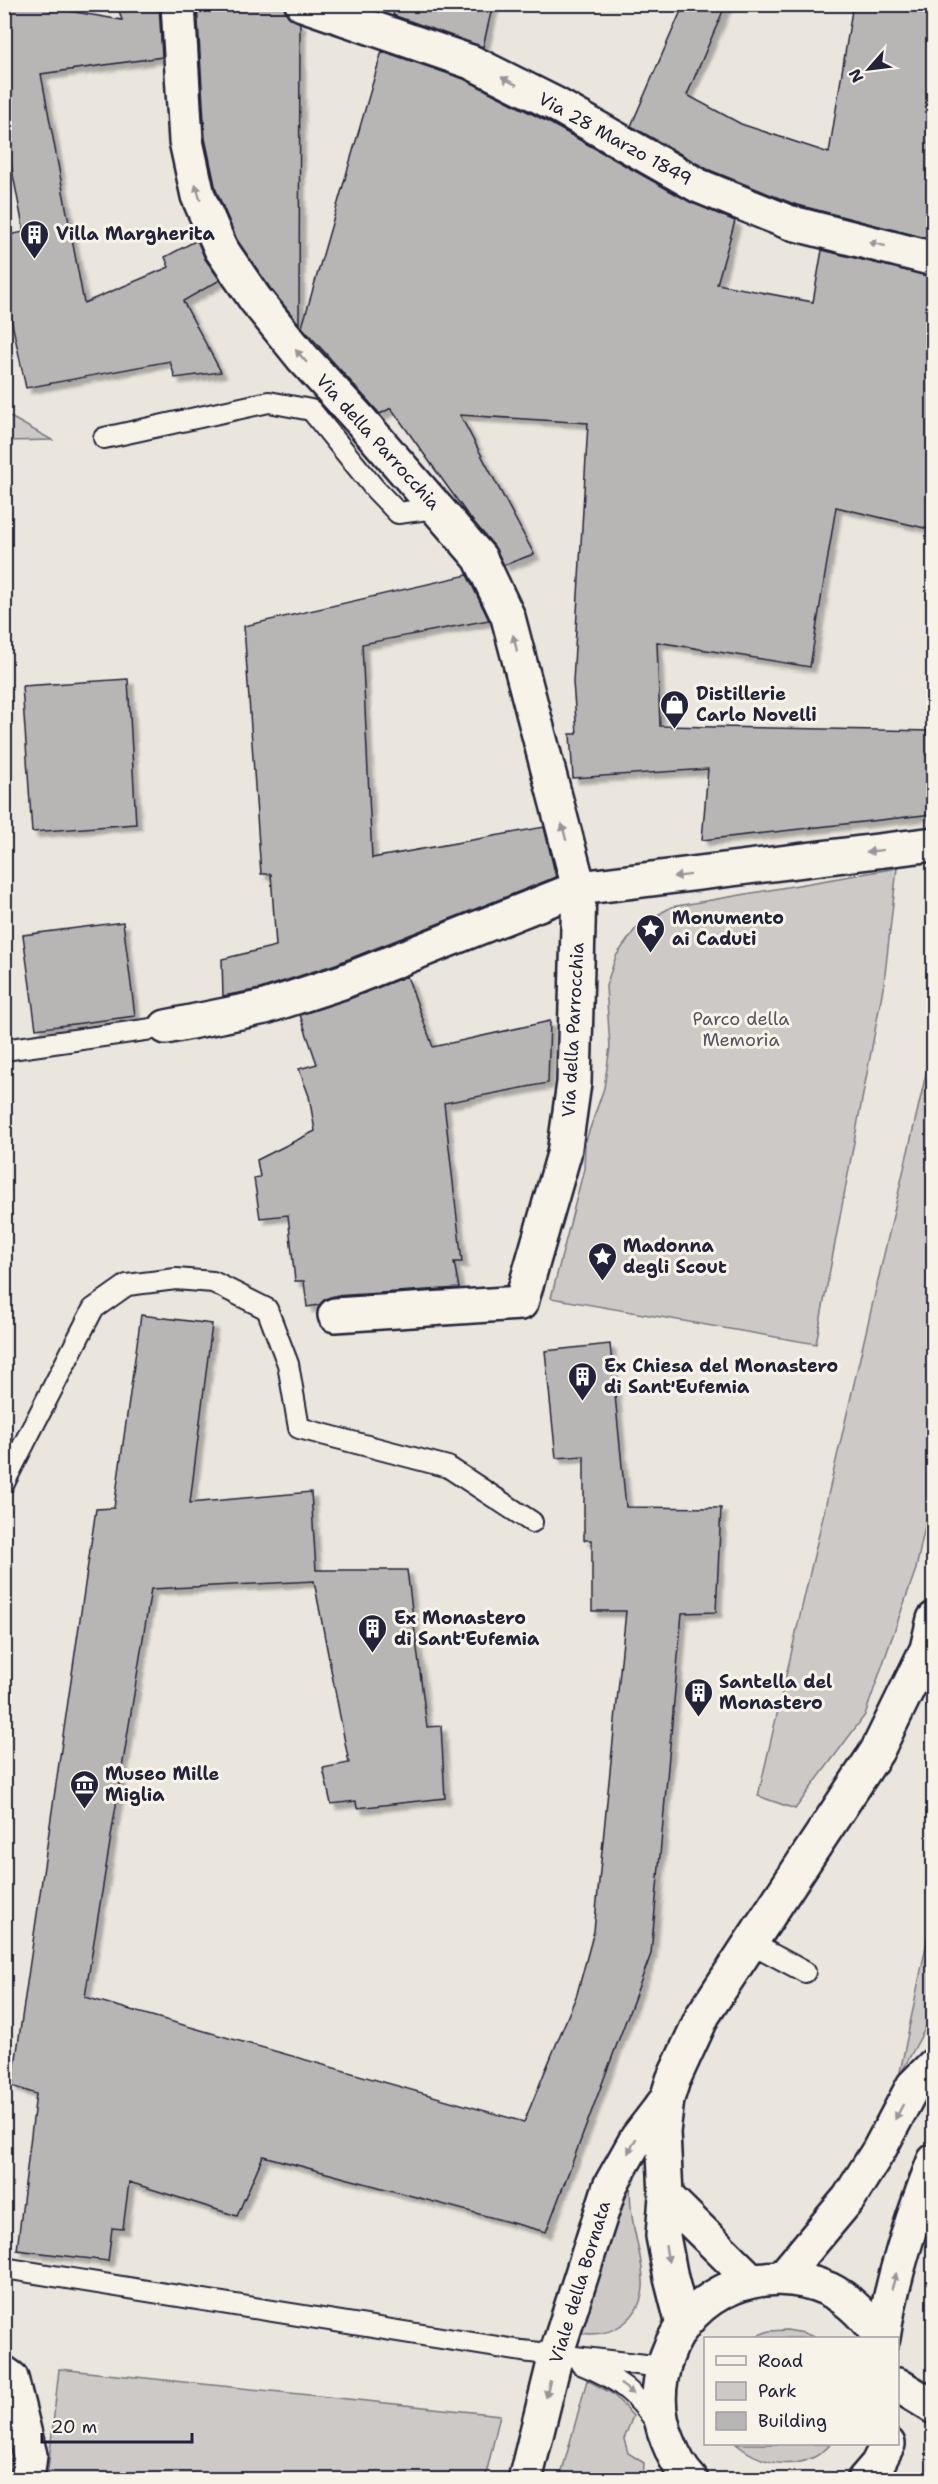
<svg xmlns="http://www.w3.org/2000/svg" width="938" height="2484" viewBox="0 0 938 2484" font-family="'Shantell Sans',sans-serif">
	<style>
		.green { fill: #cdc9c6; stroke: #787680; stroke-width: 1.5 }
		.building { fill: #b8b6b5; stroke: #22223b; stroke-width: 1.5; filter: url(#shadow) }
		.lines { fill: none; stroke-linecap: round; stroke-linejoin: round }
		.service-casing { stroke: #22223b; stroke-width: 24 }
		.minor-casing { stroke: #22223b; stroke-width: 38 }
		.tertiary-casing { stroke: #22223b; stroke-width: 38 }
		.secondary-casing { stroke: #22223b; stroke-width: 38 }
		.service { stroke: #f7f3e8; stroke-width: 20 }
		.minor { stroke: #f7f3e8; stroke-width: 33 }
		.tertiary { stroke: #f7f3e8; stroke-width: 33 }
		.secondary { stroke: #f7f3e8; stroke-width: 33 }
		.oneway { fill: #97959a }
		.labels { text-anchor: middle; stroke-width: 6; stroke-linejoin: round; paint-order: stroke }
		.street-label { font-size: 18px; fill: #22223b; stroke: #f7f3e8 }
		.poi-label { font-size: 18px; font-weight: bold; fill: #22223b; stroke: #f7f3e8; text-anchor: start }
		.park-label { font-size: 18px; fill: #555465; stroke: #f7f3e8 }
	</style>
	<defs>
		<filter id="shadow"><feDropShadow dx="5.5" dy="5.5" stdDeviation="1.5" flood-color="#0004"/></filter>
	</defs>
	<rect width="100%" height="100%" fill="#eae6de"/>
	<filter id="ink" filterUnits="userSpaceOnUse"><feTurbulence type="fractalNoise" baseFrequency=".0167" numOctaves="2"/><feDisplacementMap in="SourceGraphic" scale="12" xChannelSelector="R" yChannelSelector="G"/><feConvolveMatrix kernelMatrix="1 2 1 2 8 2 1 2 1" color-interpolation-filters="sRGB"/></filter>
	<g filter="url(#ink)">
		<!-- green -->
		<path class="green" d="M5,414L52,440L5,441Z
			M897,868L884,983L816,1344L551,1298L584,1169L585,1143L604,1088L610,1047L606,986L616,956L636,928L671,907Z
			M933,1044V1488L916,1569L865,1715L795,1809L758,1796Z
			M933,1912V2014L899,2077Z
			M624,2180L631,2181C629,2197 631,2212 634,2228C640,2261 656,2299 623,2324C608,2335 592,2336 574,2332Z
			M787,2330L804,2333L816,2338H751L769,2331Z
			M59,2369L500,2415L485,2479H47Z
			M587,2380L613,2394L633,2416L624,2439L628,2453L644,2463L643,2479H560Z
			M736,2444H831C804,2473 764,2467 736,2444Z"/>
		<!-- building -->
		<path class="building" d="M4,4H28L122,20L117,4H159L162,57L41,74L84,303L169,267L165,257L197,240L205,259L220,280L183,301L221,372L175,378L170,361L26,388L4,286V236L24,232L11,164L4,163Z
			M197,4H284L288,16L300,23L299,324L270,288L237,240L216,190L205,138Z
			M396,4H493L483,47L393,15Z
			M684,4H726L687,95L741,124L829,153L853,4H933V240L794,204L707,169L631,126Z
			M382,51L464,79L546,121L690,202L735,221L717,284L813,302L822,250L933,277V530L836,507L810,667L657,642L660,726L933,731V814L702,840L708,769L573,778L570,734H577L573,682L588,423L460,415L534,554L504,565L494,546L467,514L391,408L380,414L302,327Z
			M467,575L489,620L362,644L372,858L544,827L556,877L336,964L260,989L223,996L222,959L276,946L271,874H261L244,626Z
			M128,679L136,824L32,832L22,686Z
			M123,922L135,1016L36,1029L23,935Z
			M407,976L433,1047L550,1021L548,1083L444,1103L462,1262H454L459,1288L334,1296L325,1299L319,1305L307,1307L304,1281H295L288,1215L260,1218L254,1178L260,1177L257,1160L315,1131L309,1096L299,1069L317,1064L300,1015L349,999Z
			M141,1315L212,1324L190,1503L311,1492L316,1570H407L427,1727L441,1726L445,1798L357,1808L356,1801L331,1804L323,1768L349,1763L314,1581L151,1589L85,1997L524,2122L577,1994L594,1931L626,1611H592V1540H584V1456L556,1458L545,1351L610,1344L626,1507L721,1508L716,1612L682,1613L651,1954L546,2232L263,2156L237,2216L129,2182L123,2229L112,2228L108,2261L17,2250L36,2094L12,2086L96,1509L114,1508Z"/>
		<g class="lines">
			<defs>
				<path id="service" d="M104,438L269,402L311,410L375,489L398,513L436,508
					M4,1050L166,1027
					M4,1483L93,1309L127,1285L176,1279L213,1282L267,1309L288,1364L299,1428L448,1467L532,1522
					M751,1943L805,1972
					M4,2268L522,2351L663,2367
					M581,2364C619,2379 634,2392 658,2424"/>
				<path id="minor" d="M178,4L186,141L198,196L221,249L255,299L302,357L361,421L480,558L508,617L579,888L574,1083L564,1154L521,1303L335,1315
					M302,4L471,62L555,104L699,186L788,222L934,259
					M166,1027L265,1007L342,982L579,888L934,844
					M4,2373L11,2378L30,2455L27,2480"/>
				<path id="tertiary" d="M666,2196L751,2280
					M683,2325L671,2278L663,2236L666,2196L663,2132L667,2099L673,2080L703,2015L877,1751L927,1649L934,1619
					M898,2385L934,2407
					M525,2480L556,2355L610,2186L637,2138L667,2099"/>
				<path id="secondary" d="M782,2278L849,2198L879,2150L913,2086L934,2065
					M883,2338C892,2277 912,2219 934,2161
					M691,2480C680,2469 673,2454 668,2441C656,2413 657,2384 667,2356C690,2290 765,2261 828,2289C851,2300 867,2319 881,2338
					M864,2480L877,2465L888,2444"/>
			</defs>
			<!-- service casing -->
			<use href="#service" class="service-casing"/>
			<!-- minor casing -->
			<use href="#minor" class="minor-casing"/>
			<!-- tertiary casing -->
			<use href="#tertiary" class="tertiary-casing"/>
			<!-- secondary casing -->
			<use href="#secondary" class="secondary-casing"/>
			<!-- service -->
			<use href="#service" class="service"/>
			<!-- minor -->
			<use href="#minor" class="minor"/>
			<!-- tertiary -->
			<use href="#tertiary" class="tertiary"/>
			<!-- secondary -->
			<use href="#secondary" class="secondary"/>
		</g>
		<!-- one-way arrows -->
		<defs><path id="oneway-solid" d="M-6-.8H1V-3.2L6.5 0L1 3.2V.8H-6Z" transform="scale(1.5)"/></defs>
		<g class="oneway">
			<use href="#oneway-solid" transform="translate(509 81) rotate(-153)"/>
			<use href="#oneway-solid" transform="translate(198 192) rotate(-106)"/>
			<use href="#oneway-solid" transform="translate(877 244) rotate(-166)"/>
			<use href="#oneway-solid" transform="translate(301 356) rotate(-131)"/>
			<use href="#oneway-solid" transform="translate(515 643) rotate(-104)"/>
			<use href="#oneway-solid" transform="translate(564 832) rotate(-105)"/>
			<use href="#oneway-solid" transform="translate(875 851) rotate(173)"/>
			<use href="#oneway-solid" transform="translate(682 876) rotate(173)"/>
			<use href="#oneway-solid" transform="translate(899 2112) rotate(118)"/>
			<use href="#oneway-solid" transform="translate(632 2146) rotate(119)"/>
			<use href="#oneway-solid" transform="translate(667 2254) rotate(80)"/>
			<use href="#oneway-solid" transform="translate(894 2281) rotate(-74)"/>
			<use href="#oneway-solid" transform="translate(548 2389) rotate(104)"/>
			<use href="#oneway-solid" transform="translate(627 2389) rotate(37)"/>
		</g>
	</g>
	<!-- icons -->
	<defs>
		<symbol id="building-pin" viewBox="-11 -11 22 30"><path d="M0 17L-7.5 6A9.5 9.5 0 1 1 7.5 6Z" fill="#22223b" stroke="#f7f3e8"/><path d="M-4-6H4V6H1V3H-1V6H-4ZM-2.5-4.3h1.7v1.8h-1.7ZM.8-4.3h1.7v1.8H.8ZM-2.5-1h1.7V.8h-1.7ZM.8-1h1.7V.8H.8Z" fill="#fff"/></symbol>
		<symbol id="shop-pin" viewBox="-11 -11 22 30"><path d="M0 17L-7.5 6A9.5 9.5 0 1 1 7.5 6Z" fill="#22223b" stroke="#f7f3e8"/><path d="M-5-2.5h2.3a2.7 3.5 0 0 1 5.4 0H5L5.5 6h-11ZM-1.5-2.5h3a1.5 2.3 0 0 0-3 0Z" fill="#fff"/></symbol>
		<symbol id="sight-pin" viewBox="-11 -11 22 30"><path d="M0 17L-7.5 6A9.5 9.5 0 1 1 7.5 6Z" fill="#22223b" stroke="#f7f3e8"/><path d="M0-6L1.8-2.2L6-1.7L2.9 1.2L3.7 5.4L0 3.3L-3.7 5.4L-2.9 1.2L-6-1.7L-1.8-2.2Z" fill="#fff"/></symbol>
		<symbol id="museum-pin" viewBox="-11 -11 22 30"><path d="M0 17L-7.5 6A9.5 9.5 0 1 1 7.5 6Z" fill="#22223b" stroke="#f7f3e8"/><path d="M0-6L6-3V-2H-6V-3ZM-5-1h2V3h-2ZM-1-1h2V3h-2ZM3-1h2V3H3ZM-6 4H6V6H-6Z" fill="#fff"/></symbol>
	</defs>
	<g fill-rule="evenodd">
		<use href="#building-pin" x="18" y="218" width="33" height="45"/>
		<use href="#shop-pin" x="658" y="688" width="33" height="45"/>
		<use href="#sight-pin" x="634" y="912" width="33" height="45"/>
		<use href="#sight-pin" x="586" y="1240" width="33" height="45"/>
		<use href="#building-pin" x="566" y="1360" width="33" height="45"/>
		<use href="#building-pin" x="356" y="1612" width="33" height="45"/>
		<use href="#building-pin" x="682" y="1676" width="33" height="45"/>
		<use href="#museum-pin" x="68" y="1768" width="33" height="45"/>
	</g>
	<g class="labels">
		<!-- street labels -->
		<g class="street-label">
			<text transform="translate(615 139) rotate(29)" y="6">Via 28 Marzo 1849</text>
			<text transform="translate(378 442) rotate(48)" y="6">Via della Parrocchia</text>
			<text transform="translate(573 1030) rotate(-87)" y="6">Via della Parrocchia</text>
			<text transform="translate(580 2282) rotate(-73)" y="6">Viale della Bornata</text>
		</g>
		<!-- poi labels -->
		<g class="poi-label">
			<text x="56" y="240">Villa Margherita</text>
			<text x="696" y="700">Distillerie<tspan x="696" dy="21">Carlo Novelli</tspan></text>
			<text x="672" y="924">Monumento<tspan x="672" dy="21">ai Caduti</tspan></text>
			<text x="623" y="1252">Madonna<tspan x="623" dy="21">degli Scout</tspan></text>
			<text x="604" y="1372">Ex Chiesa del Monastero<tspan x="604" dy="21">di Sant'Eufemia</tspan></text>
			<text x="394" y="1624">Ex Monastero<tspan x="394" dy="21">di Sant'Eufemia</tspan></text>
			<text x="719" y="1688">Santella del<tspan x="719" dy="21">Monastero</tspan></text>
			<text x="105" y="1780">Museo Mille<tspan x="105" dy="21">Miglia</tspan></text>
		</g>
		<!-- park labels -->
		<g class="park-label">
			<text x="741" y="1025">Parco della<tspan x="741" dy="21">Memoria</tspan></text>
		</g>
	</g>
	<!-- margin -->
	<rect width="938" height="2484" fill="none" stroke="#f7f3e8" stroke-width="24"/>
	<rect x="12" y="12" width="914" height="2460" fill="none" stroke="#22223b" stroke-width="2" filter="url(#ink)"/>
	<!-- legend -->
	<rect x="704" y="2337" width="195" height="108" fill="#f7f3e8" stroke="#a29fa3" stroke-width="1.5"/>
	<rect x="716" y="2356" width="30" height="9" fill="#f7f3e8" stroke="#a29fa3" stroke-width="1.5"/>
	<text x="758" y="2367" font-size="18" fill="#22223b">Road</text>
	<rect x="716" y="2382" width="30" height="18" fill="#cdc9c6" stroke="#a29fa3" stroke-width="1.5"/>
	<text x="758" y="2397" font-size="18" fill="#22223b">Park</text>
	<rect x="716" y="2412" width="30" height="18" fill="#b8b6b5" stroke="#a29fa3" stroke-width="1.5"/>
	<text x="758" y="2427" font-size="18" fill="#22223b">Building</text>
	<!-- north arrow -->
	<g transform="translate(869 69) rotate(242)" stroke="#f7f3e8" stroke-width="4.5" paint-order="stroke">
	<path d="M0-4.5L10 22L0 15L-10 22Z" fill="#22223b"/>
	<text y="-9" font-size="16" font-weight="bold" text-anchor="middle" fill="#22223b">N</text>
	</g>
	<!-- scale -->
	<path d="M42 2433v9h150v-9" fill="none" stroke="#22223b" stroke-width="3"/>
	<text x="51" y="2433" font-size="18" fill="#22223b" stroke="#f7f3e8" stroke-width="4.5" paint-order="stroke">20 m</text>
</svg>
